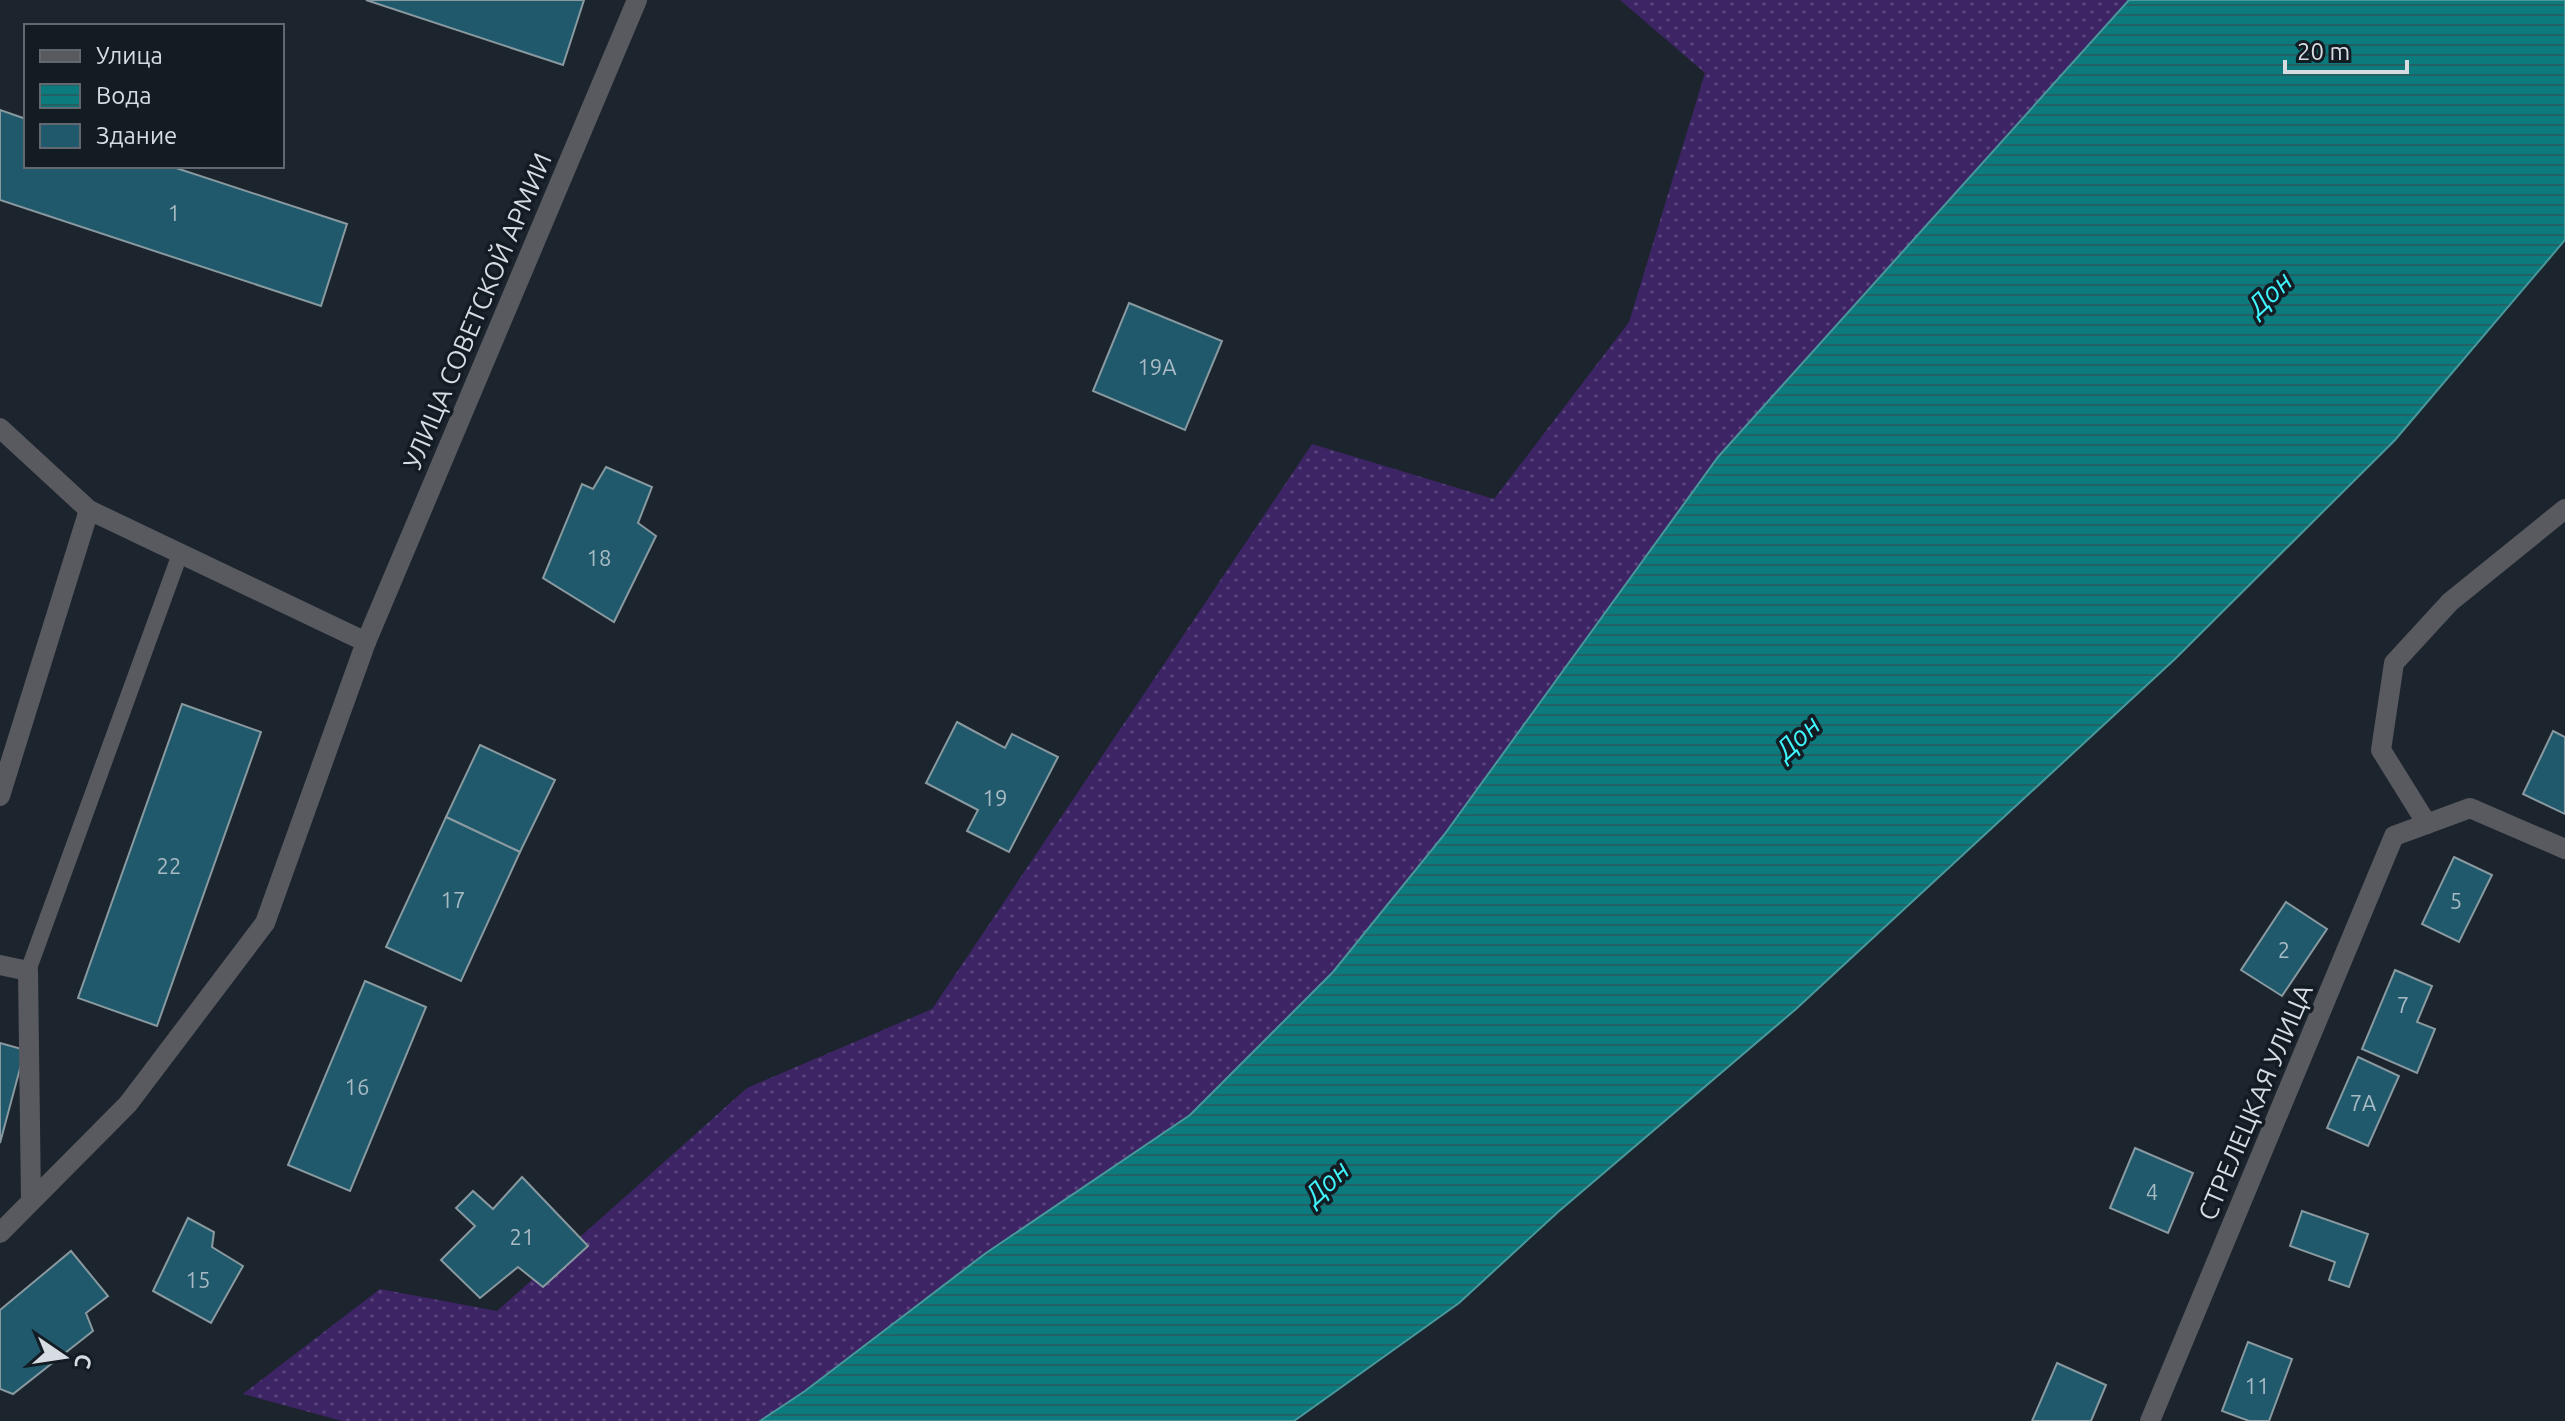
<svg xmlns="http://www.w3.org/2000/svg" width="2565" height="1421" viewBox="0 0 2565 1421" font-family="Ubuntu,sans-serif">
<style>
.grass{fill:url(#grass-dots)}
.water{fill:url(#water-rules);stroke:#48989c;stroke-width:2}
.building{fill:#20596c;stroke:#8999a0;stroke-width:2}
.lines{fill:none;stroke-linecap:round;stroke-linejoin:round}
.service{stroke:#595a60;stroke-width:16}
.minor{stroke:#595a60;stroke-width:20}
.labels{text-anchor:middle;dominant-baseline:central;stroke-width:7;stroke-linejoin:round;paint-order:stroke}
.number-label{font-size:22px;fill:#a8bbc4}
.street-label{font-size:26px;fill:#d6dce2;stroke:#131b23}
.water-label{font-size:28px;font-style:italic;fill:#3ef6fc;stroke:#131b23}
</style>
<defs>
<pattern id="grass-dots" width="8" height="8" patternUnits="userSpaceOnUse" patternTransform="scale(2)"><rect width="8" height="8" fill="#3d2464"/><path d="M2 2h.1M6 6h.1" fill="none" stroke="#58437a" stroke-width="1.8" stroke-linecap="round"/></pattern>
<pattern id="water-rules" width="6" height="5" patternUnits="userSpaceOnUse" patternTransform="scale(2)"><rect width="6" height="5" fill="#0b7b7e"/><path d="M0 2.5h6" fill="none" stroke="#236164"/></pattern>
</defs>
<rect width="100%" height="100%" fill="#1c242d"/>
<path class="grass" d="M1620 0H2129L1718 457 1444 835 1333 972 1190 1115 986 1253 805 1391 760 1421H342L243 1394 380 1289 497 1311 747 1088 932 1009 1312 444 1494 499 1629 322 1705 73Z"/>
<path class="water" d="M2129 0H2565V240L2395 440 2175 659 1796 1009 1558 1212 1459 1303 1294 1421H760L805 1391 986 1253 1190 1115 1333 972 1444 835 1718 457Z"/>
<g class="building">
<path d="M366 0H584L563 65Z"/>
<path d="M0 110 26 119V166H170L347 224 321 306 0 200Z"/>
<path d="M1129 303 1222 341 1185 430 1093 391Z"/>
<path d="M606 467 652 487 638 523 656 536 614 622 543 578 582 484 593 489Z"/>
<path d="M182 704 261 732 157 1026 78 998Z"/>
<path d="M957 722 1005 748 1012 734 1058 757 1009 852 967 831 978 810 926 783Z"/>
<path d="M2553 731 2565 737V814L2523 794Z"/>
<path d="M480 745 555 780 520 852 446 817Z"/>
<path d="M446 817 520 852 461 981 386 947Z"/>
<path d="M2454 857 2492 875 2459 942 2422 924Z"/>
<path d="M2286 902 2327 929 2282 996 2241 970Z"/>
<path d="M2395 970 2432 986 2417 1022 2435 1029 2417 1073 2362 1049Z"/>
<path d="M365 981 426 1007 350 1191 288 1165Z"/>
<path d="M0 1043 25 1050 0 1143Z"/>
<path d="M2358 1057 2399 1076 2368 1146 2327 1128Z"/>
<path d="M2135 1148 2193 1173 2168 1233 2110 1208Z"/>
<path d="M522 1177 588 1246 543 1287 518 1267 480 1298 441 1260 475 1226 456 1208 473 1191 493 1209Z"/>
<path d="M2302 1211 2368 1234 2349 1287 2329 1280 2335 1262 2290 1246Z"/>
<path d="M188 1218 214 1232 212 1247 243 1266 211 1323 153 1291Z"/>
<path d="M71 1251 108 1296 86 1313 93 1331 13 1394 0 1389V1310Z"/>
<path d="M2248 1342 2292 1359 2269 1421H2249L2222 1411Z"/>
<path d="M2057 1363 2106 1385 2091 1421H2032Z"/>
</g>
<g class="lines">
<path class="service" d="M28 971 180 554"/>
<g class="minor">
<path d="M0 428 89 510 366 642 265 923 128 1104 0 1233"/>
<path d="M366 642 637 0"/>
<path d="M0 796 89 510"/>
<path d="M2427 824 2381 750 2394 663 2450 602 2565 509"/>
<path d="M0 965 28 971 31 1201"/>
<path d="M2150 1421 2394 836 2470 808 2565 849"/>
</g>
</g>
<g class="labels">
<g class="number-label">
<text x="174" y="212">1</text>
<text x="1157" y="366">19А</text>
<text x="599" y="557">18</text>
<text x="995" y="797">19</text>
<text x="169" y="865">22</text>
<text x="453" y="899">17</text>
<text x="2456" y="900">5</text>
<text x="2284" y="949">2</text>
<text x="2403" y="1004">7</text>
<text x="357" y="1086">16</text>
<text x="2363" y="1102">7А</text>
<text x="2152" y="1191">4</text>
<text x="522" y="1236">21</text>
<text x="198" y="1279">15</text>
<text x="2257" y="1385">11</text>
</g>
<g class="street-label">
<text transform="translate(477 311) rotate(-67)">УЛИЦА СОВЕТСКОЙ АРМИИ</text>
<text transform="translate(2255 1102) rotate(-67)">СТРЕЛЕЦКАЯ УЛИЦА</text>
</g>
<g class="water-label">
<text transform="translate(2269 293) rotate(-43)">Дон</text>
<text transform="translate(1797 737) rotate(-43)">Дон</text>
<text transform="translate(1326 1182) rotate(-43)">Дон</text>
</g>
</g>
<rect x="24" y="24" width="260" height="144" fill="#131b23" stroke="#61686f" stroke-width="2"/>
<rect x="40" y="50" width="40" height="12" fill="#595a60" stroke="#61686f" stroke-width="2"/>
<text x="96" y="64" font-size="24" fill="#d6dce2">Улица</text>
<rect x="40" y="84" width="40" height="24" fill="url(#water-rules)" stroke="#61686f" stroke-width="2"/>
<text x="96" y="104" font-size="24" fill="#d6dce2">Вода</text>
<rect x="40" y="124" width="40" height="24" fill="#20596c" stroke="#61686f" stroke-width="2"/>
<text x="96" y="144" font-size="24" fill="#d6dce2">Здание</text>
<g transform="translate(64 1357) rotate(103)" stroke="#131b23" stroke-width="6" paint-order="stroke">
<path d="M0-6L14 30L0 20L-14 30Z" fill="#d6dce2"/>
<text y="-12" font-size="22" font-weight="bold" text-anchor="middle" fill="#d6dce2">С</text>
</g>
<path d="M2285 60v12h122v-12" fill="none" stroke="#d6dce2" stroke-width="4"/>
<text x="2297" y="60" font-size="24" fill="#d6dce2" stroke="#131b23" stroke-width="6" paint-order="stroke">20 m</text>
</svg>
